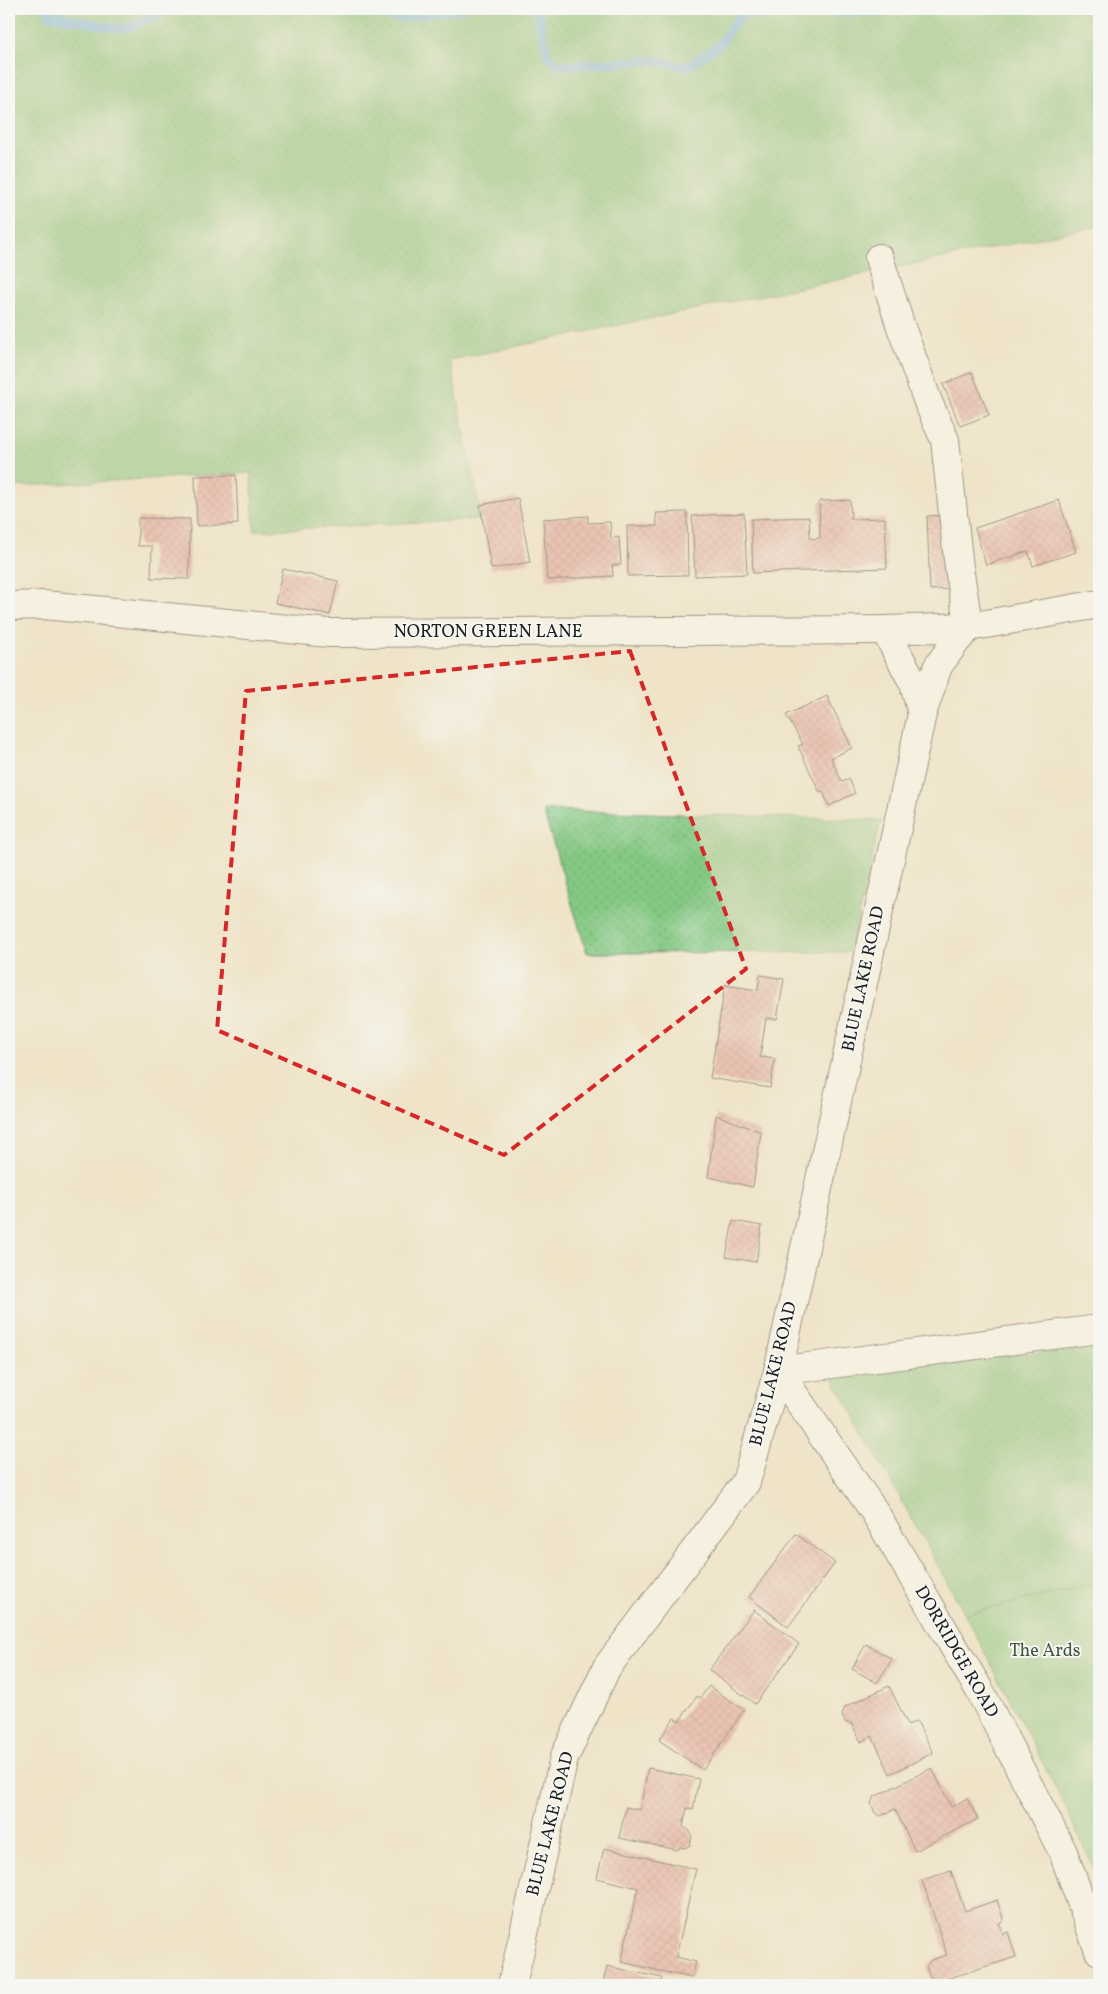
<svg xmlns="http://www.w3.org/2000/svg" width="1108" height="1994" viewBox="0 0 1108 1994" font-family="Vollkorn,serif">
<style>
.grass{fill:url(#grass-dots);stroke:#50724f}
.park{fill:#84c882;stroke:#50724f}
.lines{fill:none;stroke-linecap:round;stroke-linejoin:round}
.stream{stroke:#71b4e6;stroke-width:9}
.building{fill:url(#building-cross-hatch)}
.minor-casing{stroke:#3c3a36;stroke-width:30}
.minor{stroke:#fff;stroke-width:28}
.marked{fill:none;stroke:#d62828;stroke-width:4;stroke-dasharray:10 6;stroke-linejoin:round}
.labels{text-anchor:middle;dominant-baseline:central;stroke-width:4;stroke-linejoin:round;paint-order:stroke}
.street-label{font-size:18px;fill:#1c1c1c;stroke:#f6f6f2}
.park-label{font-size:18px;fill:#405840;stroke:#f6f6f2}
</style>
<defs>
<pattern id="grass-dots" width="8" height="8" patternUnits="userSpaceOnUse" patternTransform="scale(1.25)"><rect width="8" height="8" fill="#84c882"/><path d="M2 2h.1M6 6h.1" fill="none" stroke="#71ab70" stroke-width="1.8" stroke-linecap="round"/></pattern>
<pattern id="building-cross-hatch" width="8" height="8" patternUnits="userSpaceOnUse" patternTransform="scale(1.25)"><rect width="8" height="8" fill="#e59b9a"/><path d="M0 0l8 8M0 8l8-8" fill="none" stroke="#b97e7d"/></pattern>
</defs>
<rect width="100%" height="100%" fill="#f6f6f2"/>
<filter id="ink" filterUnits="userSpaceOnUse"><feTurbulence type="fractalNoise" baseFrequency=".02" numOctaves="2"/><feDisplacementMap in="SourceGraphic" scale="10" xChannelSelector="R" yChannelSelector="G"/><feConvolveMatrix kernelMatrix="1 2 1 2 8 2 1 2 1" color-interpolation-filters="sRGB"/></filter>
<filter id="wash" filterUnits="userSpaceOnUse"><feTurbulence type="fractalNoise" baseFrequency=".0096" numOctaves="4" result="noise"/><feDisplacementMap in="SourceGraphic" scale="20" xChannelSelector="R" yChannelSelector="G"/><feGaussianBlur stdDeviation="1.12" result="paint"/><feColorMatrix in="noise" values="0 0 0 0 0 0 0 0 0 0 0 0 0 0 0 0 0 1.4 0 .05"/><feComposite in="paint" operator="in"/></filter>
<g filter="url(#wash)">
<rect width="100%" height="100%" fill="#efe4c8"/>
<g class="grass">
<path d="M9 9H773L774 14 873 12 888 9H1099V226L450 360 482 519 254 531 251 473 9 487Z"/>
<path d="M543 810 881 820 850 952 587 953Z"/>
<path d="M1099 1347V1583L965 1614 829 1371Z"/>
</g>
<g class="park">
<path d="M773 9H888L873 12 773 14Z"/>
<path d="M1099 1583V1880L1066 1808 965 1614Z"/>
</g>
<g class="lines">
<g class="stream">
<path d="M48 9 49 15 123 29 172 9"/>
<path d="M345 9 400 18 462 9"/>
<path d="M535 9 538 14 548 56 560 66 652 60 687 67 720 44 740 15 773 14"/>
<path d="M773 10V14L873 12 888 9"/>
</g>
</g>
<g id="blocks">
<g class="building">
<path d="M972 372 989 415 960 426 943 384Z"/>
<path d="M236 475 238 524 197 526 195 476Z"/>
<path d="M518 498 530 562 491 569 480 505Z"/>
<path d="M850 500 851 519 885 518 887 568 753 573 751 519 809 517 810 539 820 538 819 501Z"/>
<path d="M1059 500 1076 552 1033 566 1028 551 986 565 975 528Z"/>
<path d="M687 512 688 575 628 576 627 526H657L656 513Z"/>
<path d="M744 513 747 574 695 576 692 516Z"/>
<path d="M951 515 954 589 930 590 927 516Z"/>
<path d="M588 516V523L610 522 611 538 619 537 621 565H612L613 576 547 580 543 519Z"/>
<path d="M138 518 190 519 189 579 151 578 152 546H138Z"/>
<path d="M283 569 338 581 330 615 275 603Z"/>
<path d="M827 696 852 748 831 758 842 782 849 779 855 793 829 806 823 792 820 793 798 746 803 744 786 715Z"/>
<path d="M760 975 784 979 777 1019 766 1018 760 1057 775 1059 770 1088 710 1078 725 985 758 990Z"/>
<path d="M716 1115 761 1132 753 1187 708 1177Z"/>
<path d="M733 1221 762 1226 756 1262 726 1257Z"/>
<path d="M796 1534 835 1563 788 1627 749 1597Z"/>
<path d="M754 1610 799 1644 755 1704 709 1670Z"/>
<path d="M866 1644 892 1659 877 1683 852 1669Z"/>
<path d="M709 1686 744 1710 703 1770 659 1740 674 1718 679 1721 697 1696 700 1698Z"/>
<path d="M889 1686 908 1725 917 1721 933 1753 890 1774 872 1736 861 1742 852 1724 845 1722 842 1715 845 1707Z"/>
<path d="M648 1768 699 1779 693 1809 687 1808 683 1827 689 1830 692 1836 690 1845 685 1848 679 1847 678 1850 619 1838 626 1807 640 1810Z"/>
<path d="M932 1768 951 1807 967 1798 978 1819 915 1851 895 1809 881 1816 875 1813 871 1803 874 1797Z"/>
<path d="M604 1848 696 1869 676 1957 696 1962 692 1978 621 1962 638 1888 597 1878Z"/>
<path d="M951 1871 965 1911 997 1900 1004 1921 999 1923 1003 1934 1008 1932 1016 1957 940 1981 930 1977 926 1967 931 1960 947 1955 922 1880Z"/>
<path d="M607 1966 662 1978 660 1985H602Z"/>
</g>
</g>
</g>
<g filter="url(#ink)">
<use href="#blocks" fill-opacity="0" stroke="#3c3a36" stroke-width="1"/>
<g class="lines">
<defs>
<g id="minor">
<path d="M879 258 900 324 928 402 945 440 959 568 969 627"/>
<path d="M9 606 44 605 329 633 885 630 969 627 1099 604"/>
<path d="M885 630 914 684 922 714"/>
<path d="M778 1371 874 1511 980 1691 1063 1852 1099 1951"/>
<path d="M778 1371 1099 1329"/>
<path d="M512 1985 564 1758 607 1667 746 1482 778 1371 922 714 938 666 957 640 969 627"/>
</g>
</defs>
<use href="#minor" class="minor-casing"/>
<use href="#minor" class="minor"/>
</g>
</g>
<path d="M0 0H1108V1994H0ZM630 651 746 969 504 1155 217 1030 246 691Z" fill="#efe4c8" fill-opacity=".55" fill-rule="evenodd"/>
<path class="marked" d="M630 651 746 969 504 1155 217 1030 246 691Z"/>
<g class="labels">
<g class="street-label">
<text x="488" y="632">NORTON GREEN LANE</text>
<text transform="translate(864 979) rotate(-78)">BLUE LAKE ROAD</text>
<text transform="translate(774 1374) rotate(-76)">BLUE LAKE ROAD</text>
<text transform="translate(956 1652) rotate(60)">DORRIDGE ROAD</text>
<text transform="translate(551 1824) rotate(-76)">BLUE LAKE ROAD</text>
</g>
<g class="park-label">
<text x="1045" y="1651">The Ards</text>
</g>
</g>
<rect width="1108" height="1994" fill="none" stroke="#f6f6f2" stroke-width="30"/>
</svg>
